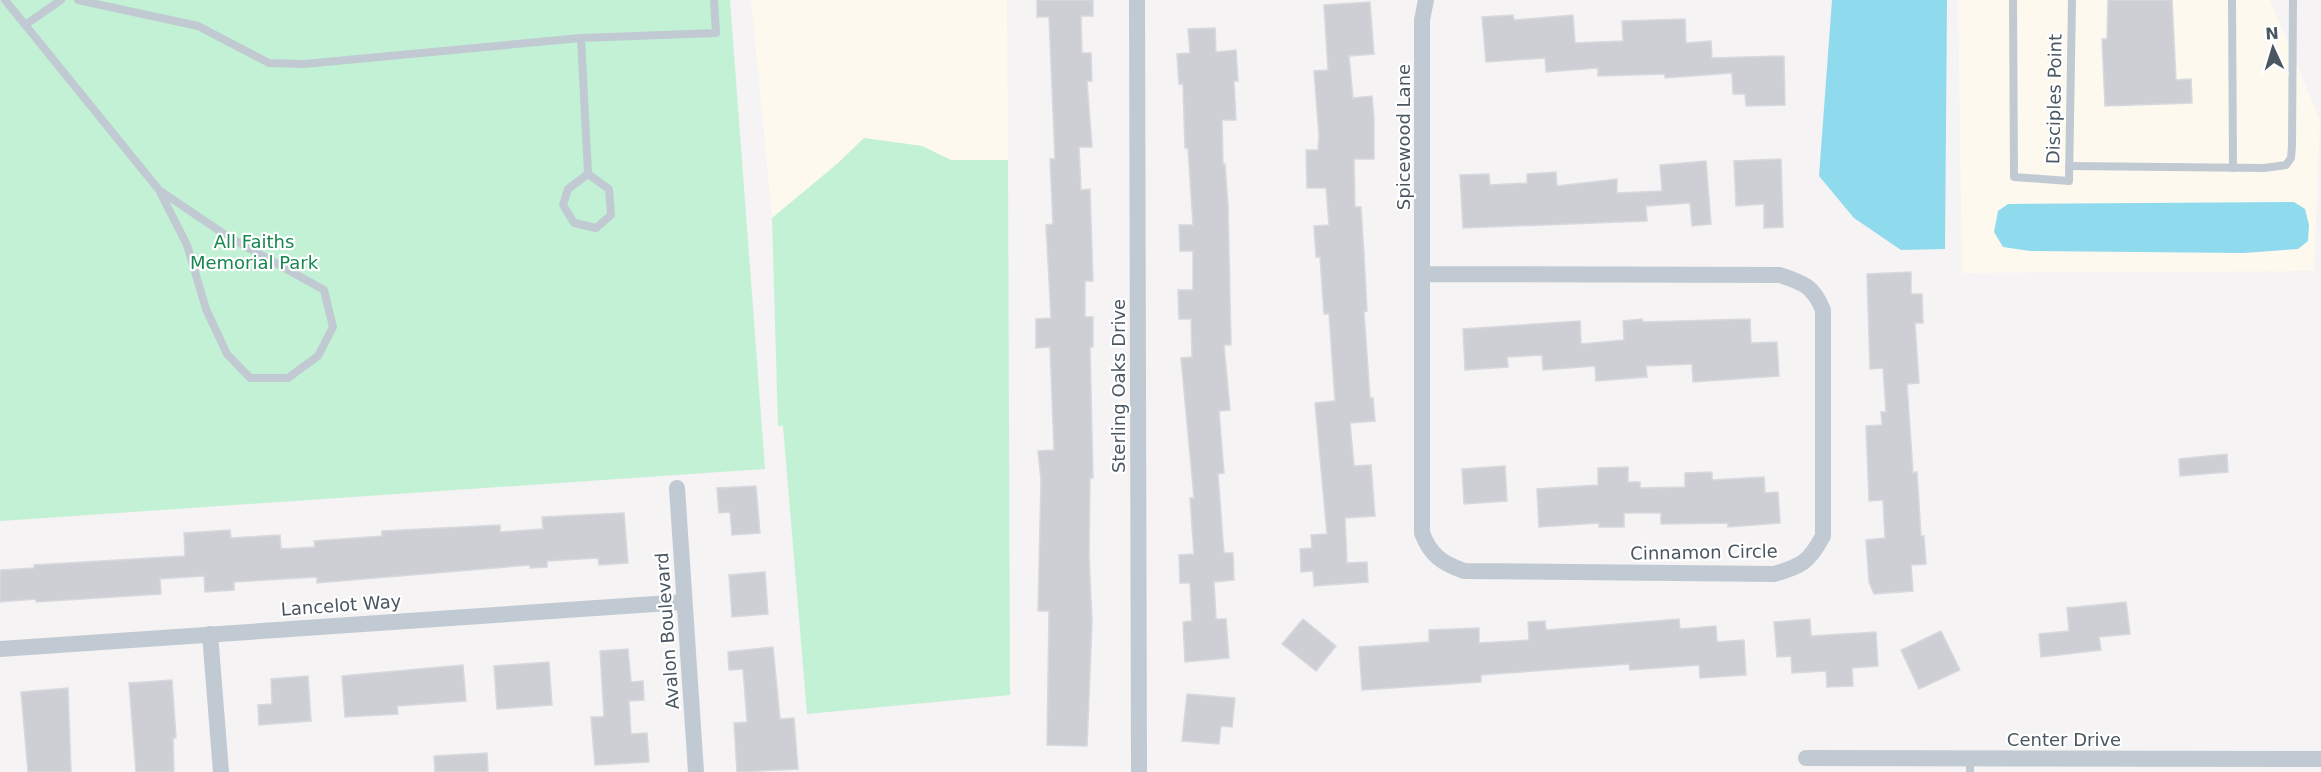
<svg xmlns="http://www.w3.org/2000/svg" width="2321" height="772" viewBox="0 0 2321 772" font-family="'DejaVu Sans',sans-serif">
<style>
.commercial{fill:#fdf9ef;fill-rule:evenodd}
.green{fill:#c3f1d5}
.water{fill:#90daee}
.building{fill:#cdcfd5;stroke:#d7d9de;stroke-width:1.5}
.lines{fill:none;stroke-linecap:round;stroke-linejoin:round}
.service{stroke:#c1cad2;stroke-width:8}
.minor{stroke:#c1cad2;stroke-width:16}
.labels{text-anchor:middle;dominant-baseline:central;stroke-width:4.5;stroke-linejoin:round;paint-order:stroke}
.street-label{font-size:18px;fill:#4a5661;stroke:#fff}
.park-label{font-size:18px;fill:#17864f;stroke:#fff}
</style>
<rect width="100%" height="100%" fill="#f5f3f3"/>
<g class="commercial">
<path d="M751 0H1007L1008 160H951L922 146 864 138 837 164 772 218Z"/>
<path d="M1958 0H2270L2320 120 2314 271 1962 273ZM2308 241 2298 249 2243 253 2030 251Z"/>
</g>
<g class="green">
<path d="M0 0H730L765 469 0 521Z"/>
<path d="M864 138 922 146 951 160H1008L1010 695 807 714 783 426H778L772 218 837 164Z"/>
</g>
<g class="water">
<path d="M1832 0H1947L1945 249 1901 250 1854 218 1819 176Z"/>
<path d="M2294 202 2305 209 2309 225 2308 241 2298 249 2243 253 2030 251 2003 247 1994 232 1998 211 2008 204Z"/>
</g>
<g class="building">
<path d="M1037 0H1093V16H1081L1082 53H1091L1092 81H1087L1092 147H1079L1081 190 1090 189 1093 281H1085V317H1093V347H1090L1093 478H1090L1089 555 1092 622 1087 746 1047 745 1049 611H1038L1041 480 1038 451 1054 450 1050 347 1036 348V319L1051 318 1046 225 1053 224 1050 159H1055L1049 17H1037Z"/>
<path d="M2108 0H2172L2176 80 2191 79 2192 103 2105 106 2102 39H2107Z"/>
<path d="M1370 2 1374 54 1349 56 1353 98 1372 96 1374 119V159H1354L1355 207H1361L1364 254 1367 311 1364 312 1370 398H1373L1375 421 1350 423 1354 466 1371 465 1375 516 1345 518 1347 563 1367 562 1368 582 1314 586 1313 571 1301 572 1300 549 1312 548 1311 535 1327 534 1315 403 1335 401 1329 314H1324L1320 257H1316L1314 226 1329 225 1326 188H1307L1306 150H1318L1319 136 1314 71 1328 70 1324 5Z"/>
<path d="M1513 15 1514 20 1573 15 1575 43 1623 41 1622 21 1685 19 1686 43 1711 41 1712 58 1784 56 1785 105 1746 106 1745 94H1733L1732 73 1665 78V74L1598 76V68L1546 72 1545 58 1486 62 1482 17Z"/>
<path d="M1215 28 1216 52 1236 50 1238 81H1234L1236 120H1222L1223 165 1225 164 1228 205 1231 345H1224L1230 410 1219 411 1224 473 1218 474 1224 553H1233L1234 580 1214 582 1216 619H1226L1229 658 1185 662 1183 622 1192 621 1190 583H1180L1179 555 1194 554 1190 498H1194L1181 358 1192 357 1191 319H1179L1178 290H1193V251H1180L1179 225H1193L1188 148H1185L1183 84H1179L1177 54 1190 53 1188 29Z"/>
<path d="M1781 159 1783 227 1764 228V204L1736 206 1734 161Z"/>
<path d="M1706 161 1711 224 1692 226 1690 203 1646 206 1647 221 1463 228 1460 175 1489 174 1490 185 1527 183V174L1556 172 1557 186 1617 179V193L1662 191 1660 165Z"/>
<path d="M1911 272V294H1922L1923 323H1915L1919 383 1907 384 1913 473 1917 472 1921 536H1924L1926 564 1911 565 1913 591 1874 594 1869 582 1866 540 1885 538 1883 500 1869 501 1866 426 1882 425 1881 412H1886L1883 368 1870 369 1867 274Z"/>
<path d="M1642 319 1643 322 1750 319 1751 343 1777 342 1779 376 1693 382 1692 364 1646 366 1647 377 1596 381 1595 366 1543 370 1542 355 1507 357 1508 367 1465 370 1463 329 1580 321 1581 344 1624 340 1623 321Z"/>
<path d="M2227 454 2228 472 2180 476 2179 459Z"/>
<path d="M1505 466 1507 501 1464 504 1462 469Z"/>
<path d="M1628 467V482H1640V488L1685 487V473L1712 472V480L1764 477 1765 493 1778 492 1780 523 1728 527V523L1661 524V513H1624V527H1599V523L1539 527 1537 489 1598 485V468Z"/>
<path d="M756 486 760 533 732 535 730 512 719 513 717 488Z"/>
<path d="M624 513 628 563 599 565 598 558 547 561V567L530 568V565L317 583V577L234 582V590L205 592 204 576 160 579 161 594 36 602V599L0 602V570L34 568V565L185 556 184 533 230 530 231 538 280 535 281 549 315 547 314 541 382 536V531L500 525V532L543 529 542 517Z"/>
<path d="M765 572 768 614 732 617 729 575Z"/>
<path d="M2126 602 2130 634 2099 637 2101 650 2041 657 2039 634 2069 631 2067 608Z"/>
<path d="M1303 619 1336 646 1316 671 1282 644Z"/>
<path d="M1679 619 1680 629 1716 626 1717 642 1744 640 1746 675 1700 678 1699 665 1630 670 1629 664 1481 675V682L1362 690 1359 647 1429 642V630L1479 628V643L1529 640 1528 622 1545 621 1546 630Z"/>
<path d="M1810 619 1811 636 1876 632 1878 666 1852 668 1853 686 1827 687 1826 671 1792 673 1791 656 1777 657 1774 622Z"/>
<path d="M1941 631 1960 670 1919 689 1901 650Z"/>
<path d="M773 647 780 719 794 718 798 769 737 772 734 723 747 722 743 669 729 670 728 652Z"/>
<path d="M628 649 631 682 643 681 644 700 629 701 631 734 647 733 649 762 595 765 591 717H604L600 651Z"/>
<path d="M549 662 552 705 497 709 494 666Z"/>
<path d="M463 665 466 701 397 706 398 714 345 717 342 676Z"/>
<path d="M308 676 311 721 259 725 258 705 272 704 271 679Z"/>
<path d="M172 680 176 738H173L174 772H136L129 683Z"/>
<path d="M68 688 71 772H28L21 692Z"/>
<path d="M1187 694 1235 698 1232 727 1221 726 1219 744 1182 741Z"/>
<path d="M487 753 488 772H435L434 756Z"/>
</g>
<g class="lines">
<g class="service">
<path d="M5 0 159 190 187 245 206 309 227 354 250 378H288L318 356 333 327 324 290 227 236 159 190"/>
<path d="M78 0 198 26 269 63 304 64 581 38"/>
<path d="M2013 0 2014 177 2069 181 2072 0"/>
<path d="M2232 0 2233 168"/>
<path d="M25 25 61 0"/>
<path d="M2069 166 2264 168 2286 165 2291 158 2292 146 2293 0"/>
<path d="M588 174 581 38 716 33 714 0"/>
<path d="M588 174 609 189 611 215 596 228 574 223 563 205 568 189Z"/>
<path d="M1970 758V772"/>
</g>
<g class="minor">
<path d="M1137 0 1139 772"/>
<path d="M1423 274 1780 275C1804 283 1813 286 1823 310V536C1809 562 1802 566 1774 574L1464 571C1442 563 1431 556 1422 533V20L1426 0"/>
<path d="M677 488 696 772"/>
<path d="M210 634 221 772"/>
<path d="M0 649 684 602"/>
<path d="M1806 758 2321 759"/>
</g>
</g>
<g class="labels">
<g class="street-label">
<text transform="translate(2054 99) rotate(-89)">Disciples Point</text>
<text transform="translate(1403 137) rotate(-90)">Spicewood Lane</text>
<text transform="translate(1118 386) rotate(-90)">Sterling Oaks Drive</text>
<text transform="translate(1704 552) rotate(-1)">Cinnamon Circle</text>
<text transform="translate(341 605) rotate(-4)">Lancelot Way</text>
<text transform="translate(667 631) rotate(-94)">Avalon Boulevard</text>
<text x="2064" y="739">Center Drive</text>
</g>
<g class="park-label">
<text x="254" y="241">All Faiths<tspan x="254" dy="21">Memorial Park</tspan></text>
</g>
</g>
<g transform="translate(2273 48) rotate(356)" stroke="#ffffff" stroke-width="4.5" paint-order="stroke">
<path d="M0-4.5L10 22L0 15L-10 22Z" fill="#4a5661"/>
<text y="-9" font-size="16" font-weight="bold" text-anchor="middle" fill="#4a5661">N</text>
</g>
</svg>
